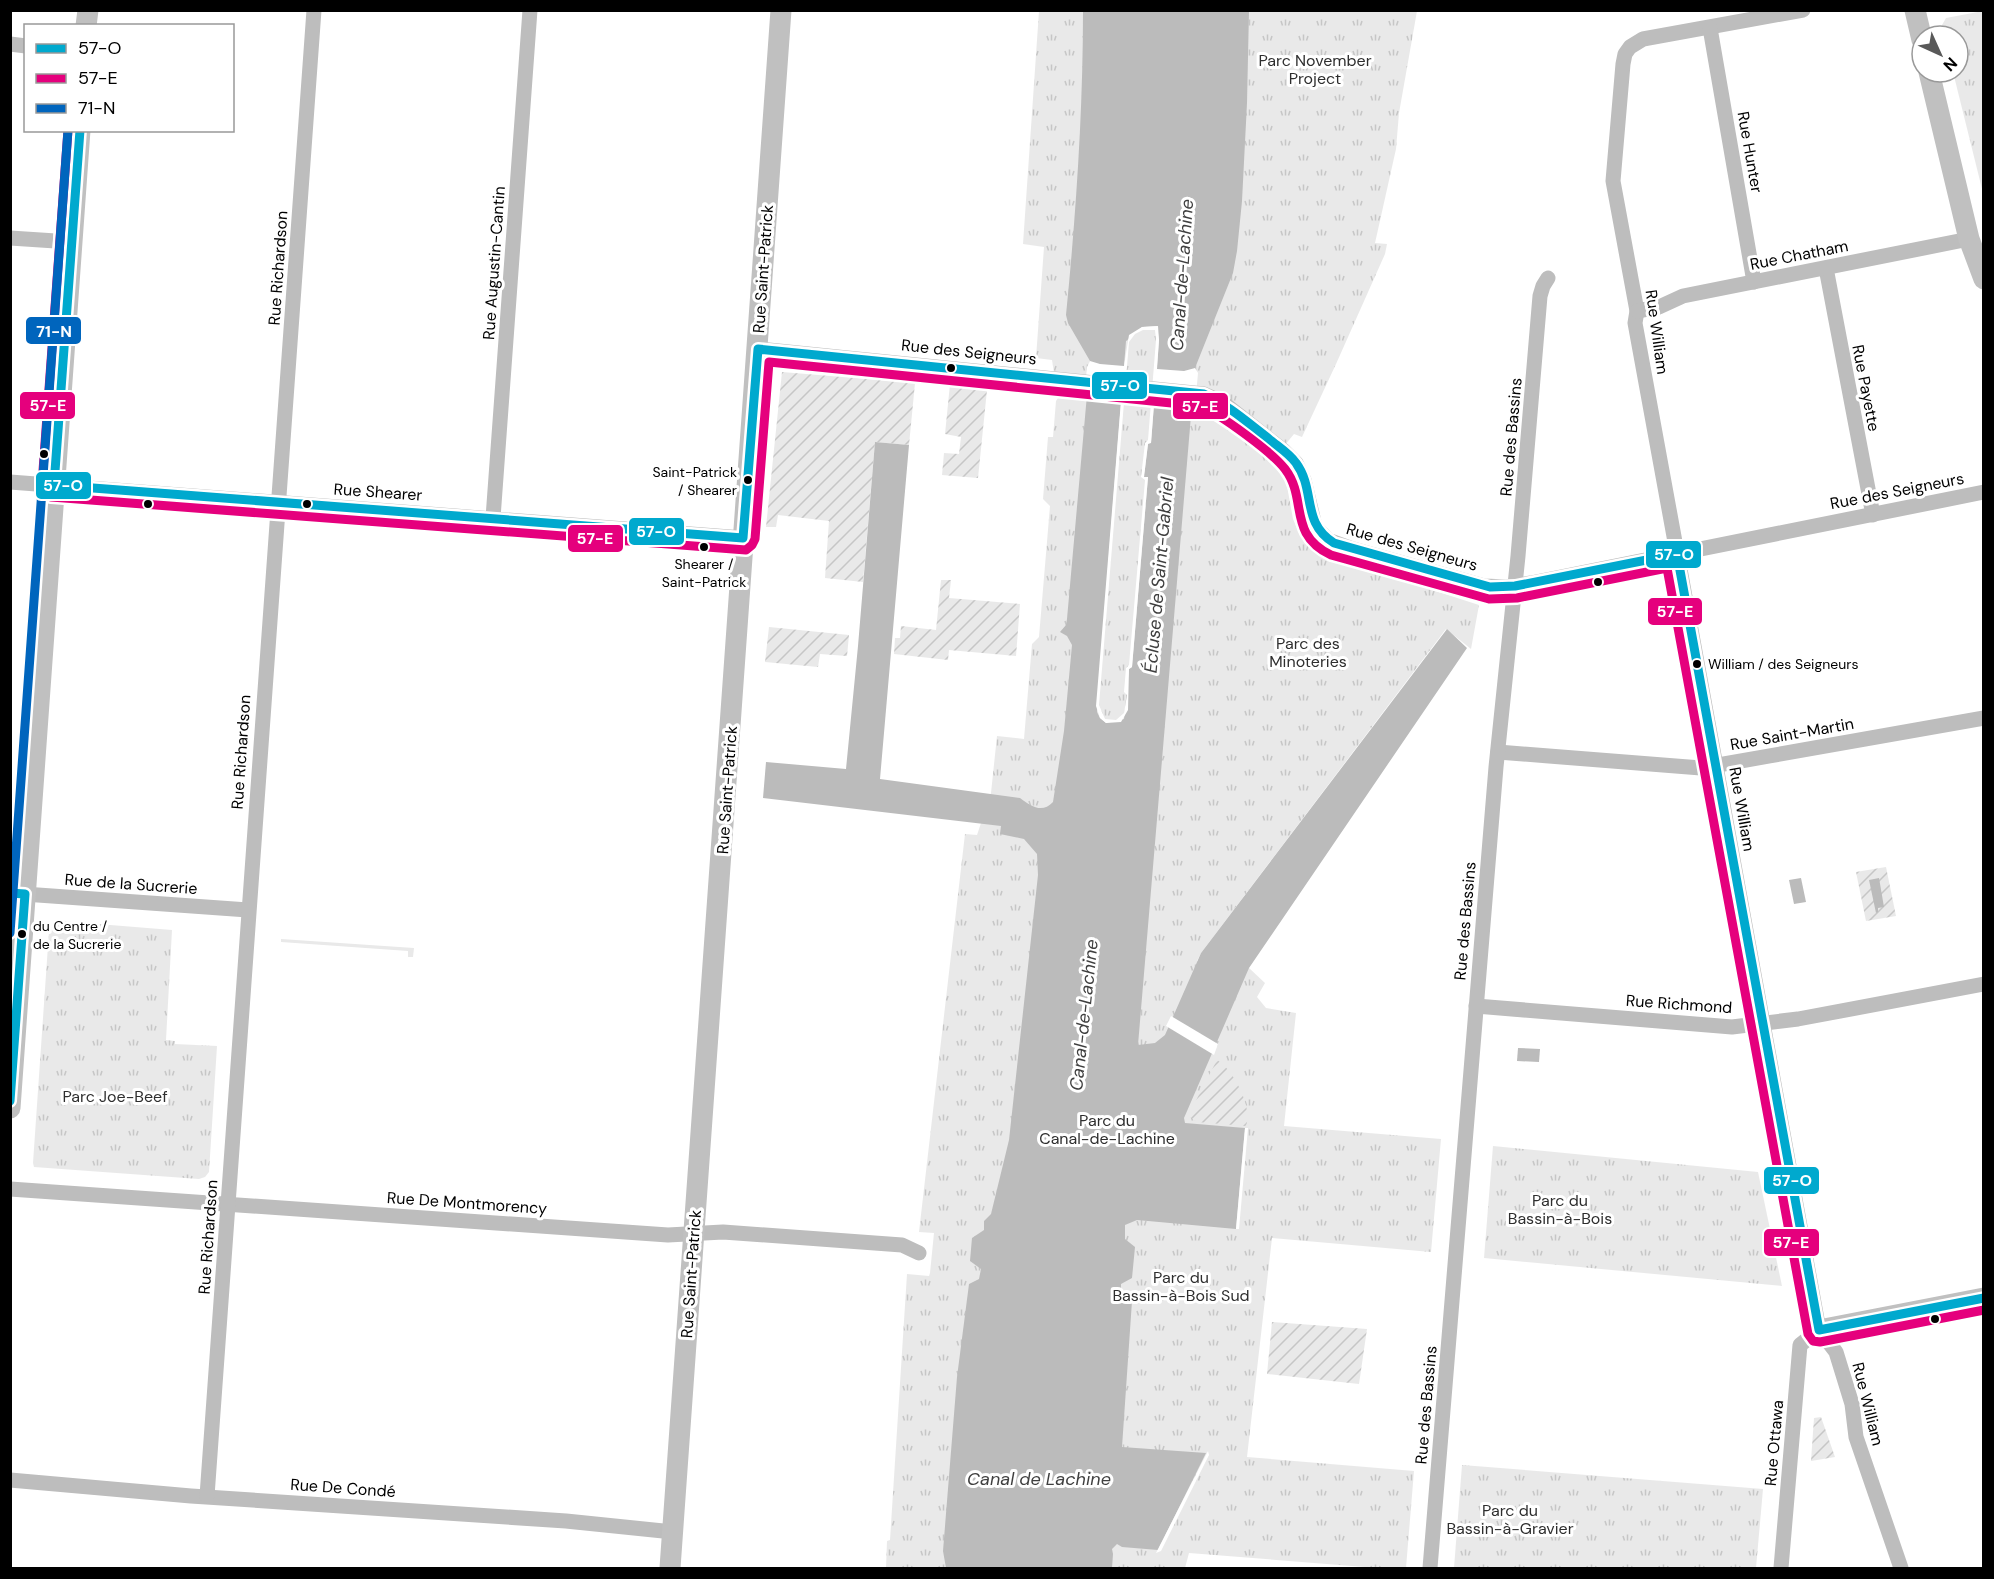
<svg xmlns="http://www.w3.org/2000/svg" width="1994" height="1579" viewBox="0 0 1994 1579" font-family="'DM Sans',sans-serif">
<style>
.grass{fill:#e9e9e9}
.park{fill:url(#park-tufts)}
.garden{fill:url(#garden-furrows)}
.water{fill:#bbb;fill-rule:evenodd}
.pier{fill:#fff;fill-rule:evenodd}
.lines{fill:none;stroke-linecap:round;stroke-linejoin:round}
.street{stroke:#bdbdbd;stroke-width:15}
.secondary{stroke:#c0c0c0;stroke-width:21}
.bus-1-casing{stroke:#fff;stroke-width:14}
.bus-2-casing{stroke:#fff;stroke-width:14}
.bus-3-casing{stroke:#fff;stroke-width:14}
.bus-1{stroke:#00a9ce;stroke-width:9}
.bus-2{stroke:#e5007d;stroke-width:9}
.bus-3{stroke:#0065bd;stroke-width:9}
.bus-dot{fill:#000;stroke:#fff;stroke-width:2}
.labels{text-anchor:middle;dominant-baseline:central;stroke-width:6;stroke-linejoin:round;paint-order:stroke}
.bus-label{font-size:14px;fill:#000;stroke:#fff;text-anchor:start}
.park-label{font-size:16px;fill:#2e2e2e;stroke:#fff}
.street-label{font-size:16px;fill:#000;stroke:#fff}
.water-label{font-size:18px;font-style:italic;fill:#3f3f3f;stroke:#fff}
.line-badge{stroke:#fff;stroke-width:2}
.badge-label{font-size:16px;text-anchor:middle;font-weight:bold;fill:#fff}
</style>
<defs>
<pattern id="park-tufts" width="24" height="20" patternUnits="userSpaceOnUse" patternTransform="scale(1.5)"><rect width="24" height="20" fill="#e9e9e9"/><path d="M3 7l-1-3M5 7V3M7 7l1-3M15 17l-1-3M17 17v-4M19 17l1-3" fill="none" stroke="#c6c6c6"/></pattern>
<pattern id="garden-furrows" width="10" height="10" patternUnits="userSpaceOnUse" patternTransform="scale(1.5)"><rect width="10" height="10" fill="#e9e9e9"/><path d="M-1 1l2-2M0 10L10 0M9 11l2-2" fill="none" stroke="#c6c6c6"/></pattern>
</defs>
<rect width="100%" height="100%" fill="#fff"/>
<path class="grass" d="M281 939 414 948 413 957H408V951L281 942Z"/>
<g class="park">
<path d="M1039 11H1417L1399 113 1396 149 1375 243 1387 244 1385 254 1336 364 1302 437 1294 434 1271 462 1285 475 1293 519 1300 535 1311 548 1358 566 1479 605 1471 649 1446 629 1201 953 1197 961 1249 968 1265 983 1257 997 1266 1008 1296 1013 1284 1126 1441 1139 1431 1252 1272 1238 1247 1457 1414 1471 1406 1568H1377L1189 1553 1185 1568H886L887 1541 890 1540 907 1274 929 1276 930 1273 934 1233 919 1232 965 834 977 835 991 793 997 736 1024 739 1032 644 1039 637 1050 506 1043 499 1048 437H1053L1056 401 1058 398 1052 360 1036 358 1044 247 1023 244Z"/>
<path d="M1983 11H1984L1983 193 1953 72H1958V36H1944L1942 25 1946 18Z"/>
<path d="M61 921 172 930 166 1040 175 1041V1044L217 1046 209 1172 205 1177 199 1179 34 1167 33 1163 49 931 52 924Z"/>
<path d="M1493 1146 1758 1172 1782 1286 1484 1258Z"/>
<path d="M1462 1465 1763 1489 1756 1568H1454Z"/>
</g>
<g class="garden">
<path d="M782 372 915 383 909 445 875 442 863 582 825 578 829 521 778 515 776 527H766Z"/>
<path d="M950 384 987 390 978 478 942 475 944 453 959 454 961 437 945 434Z"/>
<path d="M941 580H951L949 598 1020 604 1016 656 949 650 948 660 894 654 895 638H900L901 626 936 630Z"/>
<path d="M769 627 849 635 847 656 820 654 818 667 765 662Z"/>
<path d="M1886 867 1896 916 1866 921 1856 872Z"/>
<path d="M1217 1060C1233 1069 1253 1107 1246 1126L1197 1122 1188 1116Z"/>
<path d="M1272 1322 1367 1329 1359 1384 1267 1374Z"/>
<path d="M1821 1417 1835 1457 1811 1461 1814 1418Z"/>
</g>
<g class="water">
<path d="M1083 11H1249L1247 103 1242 201 1237 251 1233 273 1195 368 1138 1045 1155 1043 1165 1035 1201 953 1447 629 1467 648 1249 968 1184 1118 1185 1123 1245 1128 1236 1229 1137 1220 1125 1225V1239L1135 1247 1132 1278 1121 1284V1294L1132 1301 1122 1447 1206 1453 1158 1550 1122 1547 1117 1544 1112 1549 1113 1554 1112 1568H946L943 1551 957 1377 969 1284 979 1279 981 1269 970 1261 972 1238 984 1230V1221L991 1214 1009 1140 1038 875 1037 854 1024 839 1000 834 1001 826 763 798 766 762 846 769 858 646 875 442 909 445 880 779 1020 798C1031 806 1042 814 1053 802L1064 731 1072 645 1067 636 1060 632 1066 625 1067 619 1090 361 1068 323 1066 315C1076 214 1083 112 1083 11ZM1157 326 1159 340 1151 443H1148L1144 477H1148L1132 667 1129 669 1124 719 1106 723 1100 718 1097 712C1106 588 1116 465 1126 341L1142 327Z"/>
<path d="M1801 878 1806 902 1794 904 1789 880Z"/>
<path d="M1879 878 1884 907 1878 908V912L1876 913 1869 880Z"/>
<path d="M1518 1048 1540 1049 1539 1062 1517 1061Z"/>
</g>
<g class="pier">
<path d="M1158 326 1159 340 1157 369 1184 371 1195 368 1198 373 1195 407 1154 404 1151 443 1148 444 1144 477H1148L1132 667 1129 669 1128 710 1121 722 1106 723 1100 718 1096 706 1121 401 1084 398 1087 367 1090 361 1100 364 1124 366 1129 335 1142 327ZM1143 330H1155L1156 340 1148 440 1145 443 1141 477 1145 480 1129 665 1126 668 1124 692 1127 695 1124 713 1116 720 1105 719 1099 705 1129 342 1135 334Z"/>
<path d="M1171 1016 1218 1044 1214 1055 1166 1026Z"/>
<path d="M1245 1128H1248L1239 1229H1236Z"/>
<path d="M1208 1451 1209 1455 1161 1551 1156 1553Z"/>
</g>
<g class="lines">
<g class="street">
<path d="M1803 10 1643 39 1630 47 1625 54 1623 64 1613 181 1637 311 1635 323 1819 1330 1836 1352 1852 1404 1856 1437 1901 1568"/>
<path d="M1710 28 1754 282"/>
<path d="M10 44 26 46"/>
<path d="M10 238 71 242"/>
<path d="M1826 268 1873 515"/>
<path d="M1637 311 1659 307 1683 296 1969 239"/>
<path d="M758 349 1204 394 1222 402 1284 451 1296 463 1304 480 1315 526 1328 540 1353 549 1484 586 1507 587 1531 583 1984 492"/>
<path d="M10 482 743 538"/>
<path d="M493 518 530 10"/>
<path d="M1498 752 1701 768 1984 718"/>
<path d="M10 893 248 910"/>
<path d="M1476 1006 1732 1027 1798 1019 1984 984"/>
<path d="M10 1189 668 1235 723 1232 902 1245 919 1253"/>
<path d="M10 1480 191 1496 566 1521 673 1532"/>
<path d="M207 1496 314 10"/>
<path d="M1430 1568 1496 767 1518 556 1540 296 1543 286 1548 278"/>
<path d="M1781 1568 1800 1345 1819 1330"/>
</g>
<g class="secondary">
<path d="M1915 10 1922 40"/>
<path d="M86 26 88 10"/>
<path d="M1929 72 1969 239 1984 279"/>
<path d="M10 1108 80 130"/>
<path d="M1819 1330 1984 1298"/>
<path d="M670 1568 781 10"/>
</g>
<defs>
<g id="bus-1">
<path d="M80 130 54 485 743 538 758 349 1204 394C1228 405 1247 422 1268 438 1277 446 1289 453 1296 463 1316 490 1301 523 1334 543L1490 587 1515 586 1677 554 1819 1330 1984 1298"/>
<path d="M10 893 25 894 10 1101"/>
</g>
<path id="bus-2" d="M68 130 42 484 44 492 51 497 746 550 752 545 755 539 769 362 1201 406C1221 415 1272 452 1285 469 1308 499 1287 534 1331 555L1489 599 1517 598 1667 568 1808 1334 1813 1341 1820 1342 1984 1310"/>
<path id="bus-3" d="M10 933 68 130"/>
</defs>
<use href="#bus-1" class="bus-1-casing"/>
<use href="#bus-2" class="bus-2-casing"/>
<use href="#bus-3" class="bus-3-casing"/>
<use href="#bus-1" class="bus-1"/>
<use href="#bus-2" class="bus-2"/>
<use href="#bus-3" class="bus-3"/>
</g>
<g class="bus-dot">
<circle cx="951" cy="368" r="5"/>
<circle cx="44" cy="454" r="5"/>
<circle cx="748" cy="480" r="5"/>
<circle cx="148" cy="504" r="5"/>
<circle cx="307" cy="504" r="5"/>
<circle cx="704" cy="547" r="5"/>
<circle cx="1598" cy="582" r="5"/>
<circle cx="1697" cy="664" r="5"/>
<circle cx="22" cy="934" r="5"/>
<circle cx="1935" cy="1319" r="5"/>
</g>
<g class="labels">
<g class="bus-label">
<text x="737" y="472" text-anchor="end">Saint-Patrick<tspan x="737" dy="18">/ Shearer</tspan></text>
<text x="704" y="564" text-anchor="middle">Shearer /<tspan x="704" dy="18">Saint-Patrick</tspan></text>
<text x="1708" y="664">William / des Seigneurs</text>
<text x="33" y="926">du Centre /<tspan x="33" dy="18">de la Sucrerie</tspan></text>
</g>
<g class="park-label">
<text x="1315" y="60">Parc November<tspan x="1315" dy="18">Project</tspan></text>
<text x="1308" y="643">Parc des<tspan x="1308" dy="18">Minoteries</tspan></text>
<text x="115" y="1096">Parc Joe-Beef</text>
<text x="1107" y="1120">Parc du<tspan x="1107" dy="18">Canal-de-Lachine</tspan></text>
<text x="1560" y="1200">Parc du<tspan x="1560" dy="18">Bassin-à-Bois</tspan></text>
<text x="1181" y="1277">Parc du<tspan x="1181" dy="18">Bassin-à-Bois Sud</tspan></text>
<text x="1510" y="1510">Parc du<tspan x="1510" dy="18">Bassin-à-Gravier</tspan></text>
</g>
<g class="street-label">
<text transform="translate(1750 152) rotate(80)">Rue Hunter</text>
<text transform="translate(1799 255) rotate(-11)">Rue Chatham</text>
<text transform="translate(494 263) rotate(-86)">Rue Augustin-Cantin</text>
<text transform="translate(278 268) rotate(-86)">Rue Richardson</text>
<text transform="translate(763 269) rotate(-86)">Rue Saint-Patrick</text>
<text transform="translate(1657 332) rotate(82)">Rue William</text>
<text transform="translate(969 352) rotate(6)">Rue des Seigneurs</text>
<text transform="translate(1866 388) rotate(79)">Rue Payette</text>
<text transform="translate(1511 437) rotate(-85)">Rue des Bassins</text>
<text transform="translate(1897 491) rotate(-11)">Rue des Seigneurs</text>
<text transform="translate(378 492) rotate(4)">Rue Shearer</text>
<text transform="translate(1412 547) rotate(16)">Rue des Seigneurs</text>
<text transform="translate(1792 734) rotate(-10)">Rue Saint-Martin</text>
<text transform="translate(241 752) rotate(-86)">Rue Richardson</text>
<text transform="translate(727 790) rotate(-86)">Rue Saint-Patrick</text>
<text transform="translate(1742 809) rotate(80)">Rue William</text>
<text transform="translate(131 884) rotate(4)">Rue de la Sucrerie</text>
<text transform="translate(1465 921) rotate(-85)">Rue des Bassins</text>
<text transform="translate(1679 1004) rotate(4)">Rue Richmond</text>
<text transform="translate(467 1203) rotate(4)">Rue De Montmorency</text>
<text transform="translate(208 1237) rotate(-86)">Rue Richardson</text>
<text transform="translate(691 1274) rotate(-86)">Rue Saint-Patrick</text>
<text transform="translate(1868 1404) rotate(76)">Rue William</text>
<text transform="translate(1426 1405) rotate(-85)">Rue des Bassins</text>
<text transform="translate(1774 1443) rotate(-85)">Rue Ottawa</text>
<text transform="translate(343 1488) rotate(4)">Rue De Condé</text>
</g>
<g class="water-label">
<text transform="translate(1182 275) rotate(-86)">Canal-de-Lachine</text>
<text transform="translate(1159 575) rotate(-85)">Écluse de Saint-Gabriel</text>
<text transform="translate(1084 1015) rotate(-84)">Canal-de-Lachine</text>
<text x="1039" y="1479">Canal de Lachine</text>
</g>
</g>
<g class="line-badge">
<rect x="25" y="316" width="57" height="29" rx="6" fill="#0065bd"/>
<rect x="1091" y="371" width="57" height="29" rx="6" fill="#00a9ce"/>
<rect x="19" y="391" width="57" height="29" rx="6" fill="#e5007d"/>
<rect x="1172" y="392" width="57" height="28" rx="6" fill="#e5007d"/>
<rect x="35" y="471" width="57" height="29" rx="6" fill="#00a9ce"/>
<rect x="628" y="517" width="57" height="29" rx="6" fill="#00a9ce"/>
<rect x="567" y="524" width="57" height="29" rx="6" fill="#e5007d"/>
<rect x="1645" y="540" width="57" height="29" rx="6" fill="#00a9ce"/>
<rect x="1647" y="597" width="56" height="29" rx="6" fill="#e5007d"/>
<rect x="1763" y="1166" width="57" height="29" rx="6" fill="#00a9ce"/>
<rect x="1763" y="1228" width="57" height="29" rx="6" fill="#e5007d"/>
</g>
<g class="badge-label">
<text x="54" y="337">71-N</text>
<text x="1120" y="391">57-O</text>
<text x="48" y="411">57-E</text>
<text x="1200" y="412">57-E</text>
<text x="63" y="491">57-O</text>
<text x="656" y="537">57-O</text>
<text x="595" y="544">57-E</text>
<text x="1674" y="560">57-O</text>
<text x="1675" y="617">57-E</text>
<text x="1792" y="1186">57-O</text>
<text x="1791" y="1248">57-E</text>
</g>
<rect width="1994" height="1579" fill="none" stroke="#000000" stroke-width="24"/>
<rect x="24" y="24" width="210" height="108" fill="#ffffff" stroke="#999999" stroke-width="1.5"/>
<rect x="36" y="44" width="30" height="9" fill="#00a9ce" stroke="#999999" stroke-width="1.5"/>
<text x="78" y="54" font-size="18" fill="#000000">57-O</text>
<rect x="36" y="74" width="30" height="9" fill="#e5007d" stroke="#999999" stroke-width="1.5"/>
<text x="78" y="84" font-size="18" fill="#000000">57-E</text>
<rect x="36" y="104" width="30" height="9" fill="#0065bd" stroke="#999999" stroke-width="1.5"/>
<text x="78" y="114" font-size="18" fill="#000000">71-N</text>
<g transform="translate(1940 54) rotate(135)"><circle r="28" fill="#ffffff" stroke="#999999" stroke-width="1.5"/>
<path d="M0-4.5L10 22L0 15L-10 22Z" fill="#595959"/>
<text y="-9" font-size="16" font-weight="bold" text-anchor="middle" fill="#000000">N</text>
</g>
</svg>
